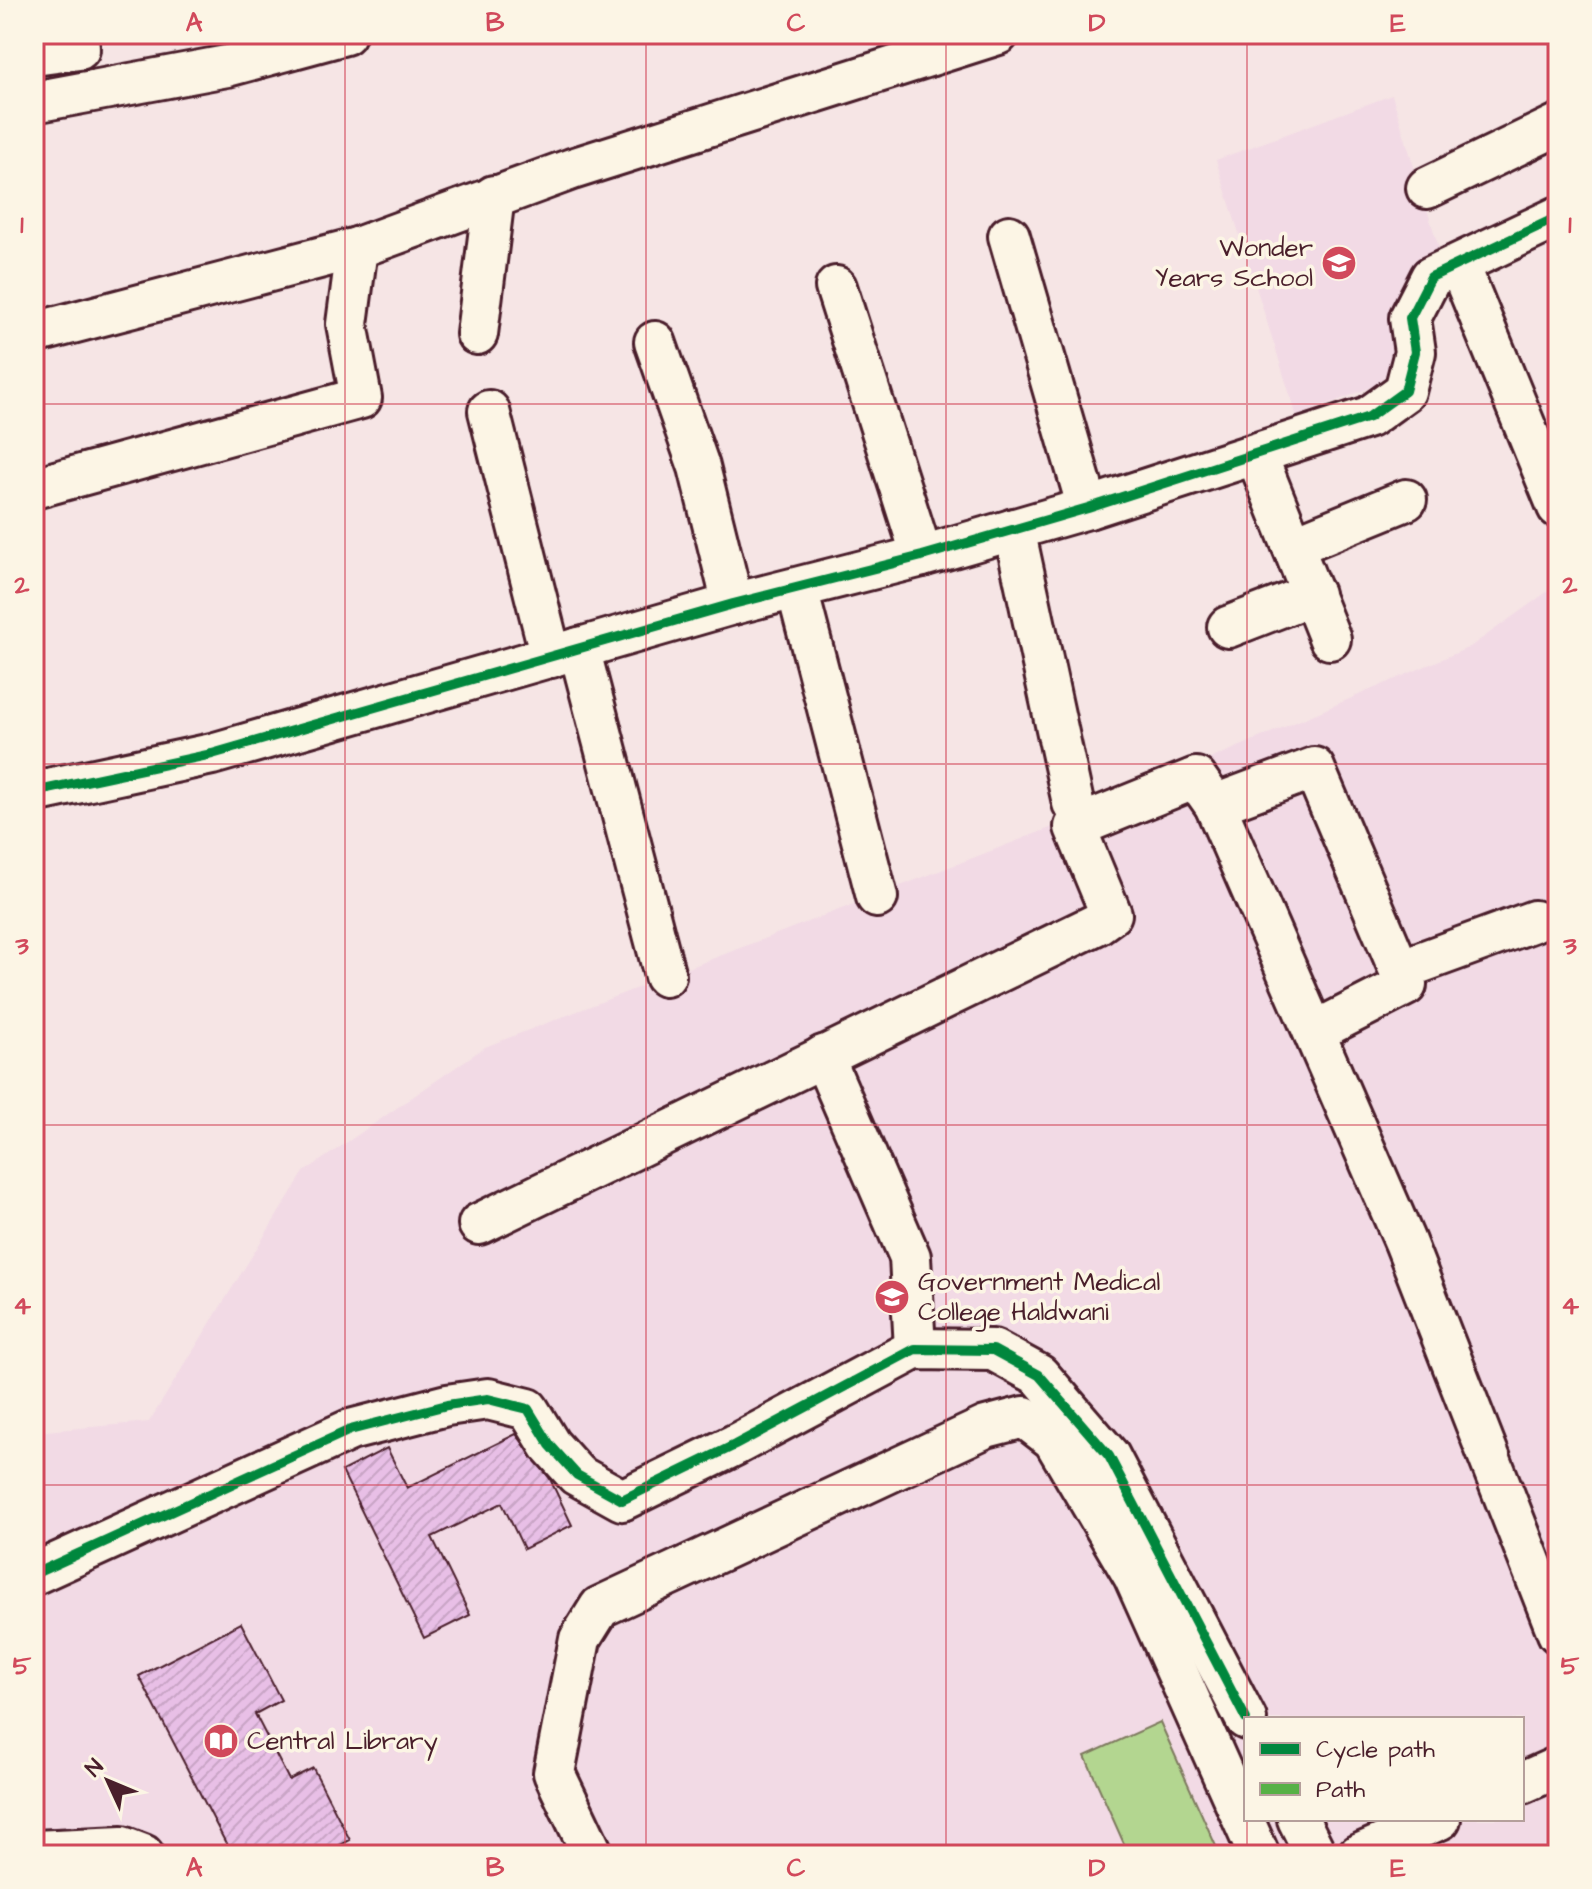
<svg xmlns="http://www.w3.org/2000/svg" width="1592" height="1889" viewBox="0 0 1592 1889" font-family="'Architects Daughter',sans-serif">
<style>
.built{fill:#f2dae5;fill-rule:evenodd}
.garden{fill:#b3d690;stroke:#7e7a5e;stroke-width:2}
.building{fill:url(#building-hatch);stroke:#4a1f2b;stroke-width:2}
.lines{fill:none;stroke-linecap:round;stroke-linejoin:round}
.minor-casing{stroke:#4a1f2b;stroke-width:46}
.minor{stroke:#fcf5e5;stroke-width:40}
.quiet{stroke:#57b146;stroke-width:8;stroke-dasharray:16 8;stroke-linecap:butt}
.cycleway-casing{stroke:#fcf5e5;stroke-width:15}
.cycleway{stroke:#00873e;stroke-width:10}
.grid{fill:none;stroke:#d1495b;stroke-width:2;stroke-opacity:0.55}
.labels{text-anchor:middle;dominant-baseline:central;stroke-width:7;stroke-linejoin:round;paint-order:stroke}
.poi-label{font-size:26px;fill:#4a1f2b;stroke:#fcf5e5;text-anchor:start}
.neatline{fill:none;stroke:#d1495b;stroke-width:3}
.grid-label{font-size:26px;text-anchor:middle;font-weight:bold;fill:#d1495b}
</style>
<defs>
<pattern id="building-hatch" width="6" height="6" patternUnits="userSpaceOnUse" patternTransform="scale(2)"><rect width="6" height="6" fill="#e8bfe6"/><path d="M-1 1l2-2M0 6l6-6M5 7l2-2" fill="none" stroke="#c8a4c5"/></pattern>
</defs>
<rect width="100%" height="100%" fill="#f6e5e5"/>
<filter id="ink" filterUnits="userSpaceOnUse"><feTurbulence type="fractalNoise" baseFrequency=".0125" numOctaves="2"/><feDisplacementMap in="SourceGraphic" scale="16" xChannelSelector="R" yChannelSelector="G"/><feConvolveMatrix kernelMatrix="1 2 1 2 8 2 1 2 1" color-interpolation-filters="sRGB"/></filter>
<g filter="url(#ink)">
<g class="built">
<path d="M217 34H294L222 52Z"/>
<path d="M1392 95 1441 255 1381 383 1297 417 1216 160Z"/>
<path d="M1558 584V1855H34V1432L149 1422 304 1172 485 1047 1050 828 1470 647ZM1246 1719H1522V1819H1246Z"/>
</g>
<path class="garden" d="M1160 1722 1220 1855H1129L1085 1756Z"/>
<g class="building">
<path d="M516 1434 550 1479 572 1525 524 1549 502 1503 432 1537 470 1615 424 1638 342 1471 387 1448 407 1488Z"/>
<path d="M241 1623 281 1700 255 1714 289 1780 313 1768 350 1840 322 1855H232L139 1676Z"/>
</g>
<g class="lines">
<defs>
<g id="minor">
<path d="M34 55 79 49 78 34"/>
<path d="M34 102 227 66 345 34"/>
<path d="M1427 188 1558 125"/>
<path d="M1009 236 1088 508"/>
<path d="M1459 265 1558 507"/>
<path d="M836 287 922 556"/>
<path d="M34 333 357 248 572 169 998 34"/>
<path d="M477 334 494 196"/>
<path d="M655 342 699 467 733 604"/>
<path d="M489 411 551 657"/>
<path d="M1256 454 1330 639"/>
<path d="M34 488 361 398 347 324 357 248"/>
<path d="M1014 529 1073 803"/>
<path d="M1293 546 1406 500"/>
<path d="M797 589 877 897"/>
<path d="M1228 627 1313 594"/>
<path d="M579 648 665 976"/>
<path d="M34 792 212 754 733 604 922 556 1088 508 1369 417 1405 391 1415 352 1410 318 1431 277 1558 217"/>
<path d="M1215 805 1314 768 1406 985 1314 1032"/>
<path d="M1400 970 1534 921"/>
<path d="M823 1056 910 1257 915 1349"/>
<path d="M479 1224 1097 924 1111 914 1075 827 1196 778 1215 805 1405 1242 1558 1633"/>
<path d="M34 1574 350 1430 447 1405 488 1399 528 1409 550 1445 577 1475 622 1500 735 1445 915 1349 993 1350 1039 1375 1109 1456 1246 1719"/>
<path d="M1522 1783 1558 1767"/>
<path d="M1298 1819 1316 1855"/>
<path d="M34 1851 122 1847 143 1855"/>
<path d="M593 1855 554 1773 580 1639 600 1607 986 1427 1024 1417 1054 1440 1134 1576 1259 1855"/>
<path d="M1358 1855 1440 1819"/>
</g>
</defs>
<use href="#minor" class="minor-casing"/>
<use href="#minor" class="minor"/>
<path class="quiet" d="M1550 220 1558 239"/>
<defs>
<g id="cycleway">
<path d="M34 792 212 754 733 604 922 556 1088 508 1369 417 1405 391 1415 352 1410 318 1431 277 1558 217"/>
<path d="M34 1574 350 1430 447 1405 488 1399 528 1409 550 1445 577 1475 622 1500 735 1445 915 1349 993 1350 1039 1375 1109 1456 1246 1719"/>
</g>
</defs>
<use href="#cycleway" class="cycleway-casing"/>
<use href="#cycleway" class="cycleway"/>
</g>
</g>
<path class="grid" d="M345 34V1855M646 34V1855M946 34V1855M1247 34V1719M34 404H1558M34 764H1558M34 1125H1558M34 1485H1558M1247 1819V1855"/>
<defs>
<symbol id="school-disc" viewBox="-11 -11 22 22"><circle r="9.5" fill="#d1495b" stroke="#fcf5e5"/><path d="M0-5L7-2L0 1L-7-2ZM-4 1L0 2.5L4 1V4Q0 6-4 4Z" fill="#fff"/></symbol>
<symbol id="university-disc" viewBox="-11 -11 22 22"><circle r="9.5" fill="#d1495b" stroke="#fcf5e5"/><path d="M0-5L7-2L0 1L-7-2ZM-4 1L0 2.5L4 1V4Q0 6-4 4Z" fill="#fff"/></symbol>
<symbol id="library-disc" viewBox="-11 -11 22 22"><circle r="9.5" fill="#d1495b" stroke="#fcf5e5"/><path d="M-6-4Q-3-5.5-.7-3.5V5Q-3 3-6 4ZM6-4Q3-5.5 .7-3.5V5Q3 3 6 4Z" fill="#fff"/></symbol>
</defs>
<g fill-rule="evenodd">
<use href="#school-disc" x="1319" y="243" width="40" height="40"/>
<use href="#university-disc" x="872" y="1277" width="40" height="40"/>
<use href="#library-disc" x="201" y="1721" width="40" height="40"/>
</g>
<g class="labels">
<g class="poi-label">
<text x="1313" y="248" text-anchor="end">Wonder<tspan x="1313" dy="30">Years School</tspan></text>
<text x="918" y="1282">Government Medical<tspan x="918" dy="30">College Haldwani</tspan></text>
<text x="247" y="1741">Central Library</text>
</g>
</g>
<rect width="1592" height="1889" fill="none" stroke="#fcf5e5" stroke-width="88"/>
<rect x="1244" y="1717" width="280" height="104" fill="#fcf5e5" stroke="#b59f9b" stroke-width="2"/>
<rect x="1260" y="1743" width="40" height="12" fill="#00873e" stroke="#b59f9b" stroke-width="2"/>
<text x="1316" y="1757" font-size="24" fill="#4a1f2b">Cycle path</text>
<rect x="1260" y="1783" width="40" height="12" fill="#57b146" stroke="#b59f9b" stroke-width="2"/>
<text x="1316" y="1797" font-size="24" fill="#4a1f2b">Path</text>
<g transform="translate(108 1781) rotate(314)" stroke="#fcf5e5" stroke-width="6" paint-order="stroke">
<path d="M0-6L14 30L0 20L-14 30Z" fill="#4a1f2b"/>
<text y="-12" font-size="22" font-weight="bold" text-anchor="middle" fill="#4a1f2b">N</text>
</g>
<rect x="44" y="44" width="1504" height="1801" class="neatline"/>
<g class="grid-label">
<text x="194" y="31">A</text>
<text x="495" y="31">B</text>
<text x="796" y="31">C</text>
<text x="1097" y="31">D</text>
<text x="1398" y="31">E</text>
<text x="22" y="233">1</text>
<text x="1570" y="233">1</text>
<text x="22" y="593">2</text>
<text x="1570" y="593">2</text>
<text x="22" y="954">3</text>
<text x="1570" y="954">3</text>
<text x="22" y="1314">4</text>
<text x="1570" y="1314">4</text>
<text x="22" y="1674">5</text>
<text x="1570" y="1674">5</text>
<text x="194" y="1876">A</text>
<text x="495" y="1876">B</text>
<text x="796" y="1876">C</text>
<text x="1097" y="1876">D</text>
<text x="1398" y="1876">E</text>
</g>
</svg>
